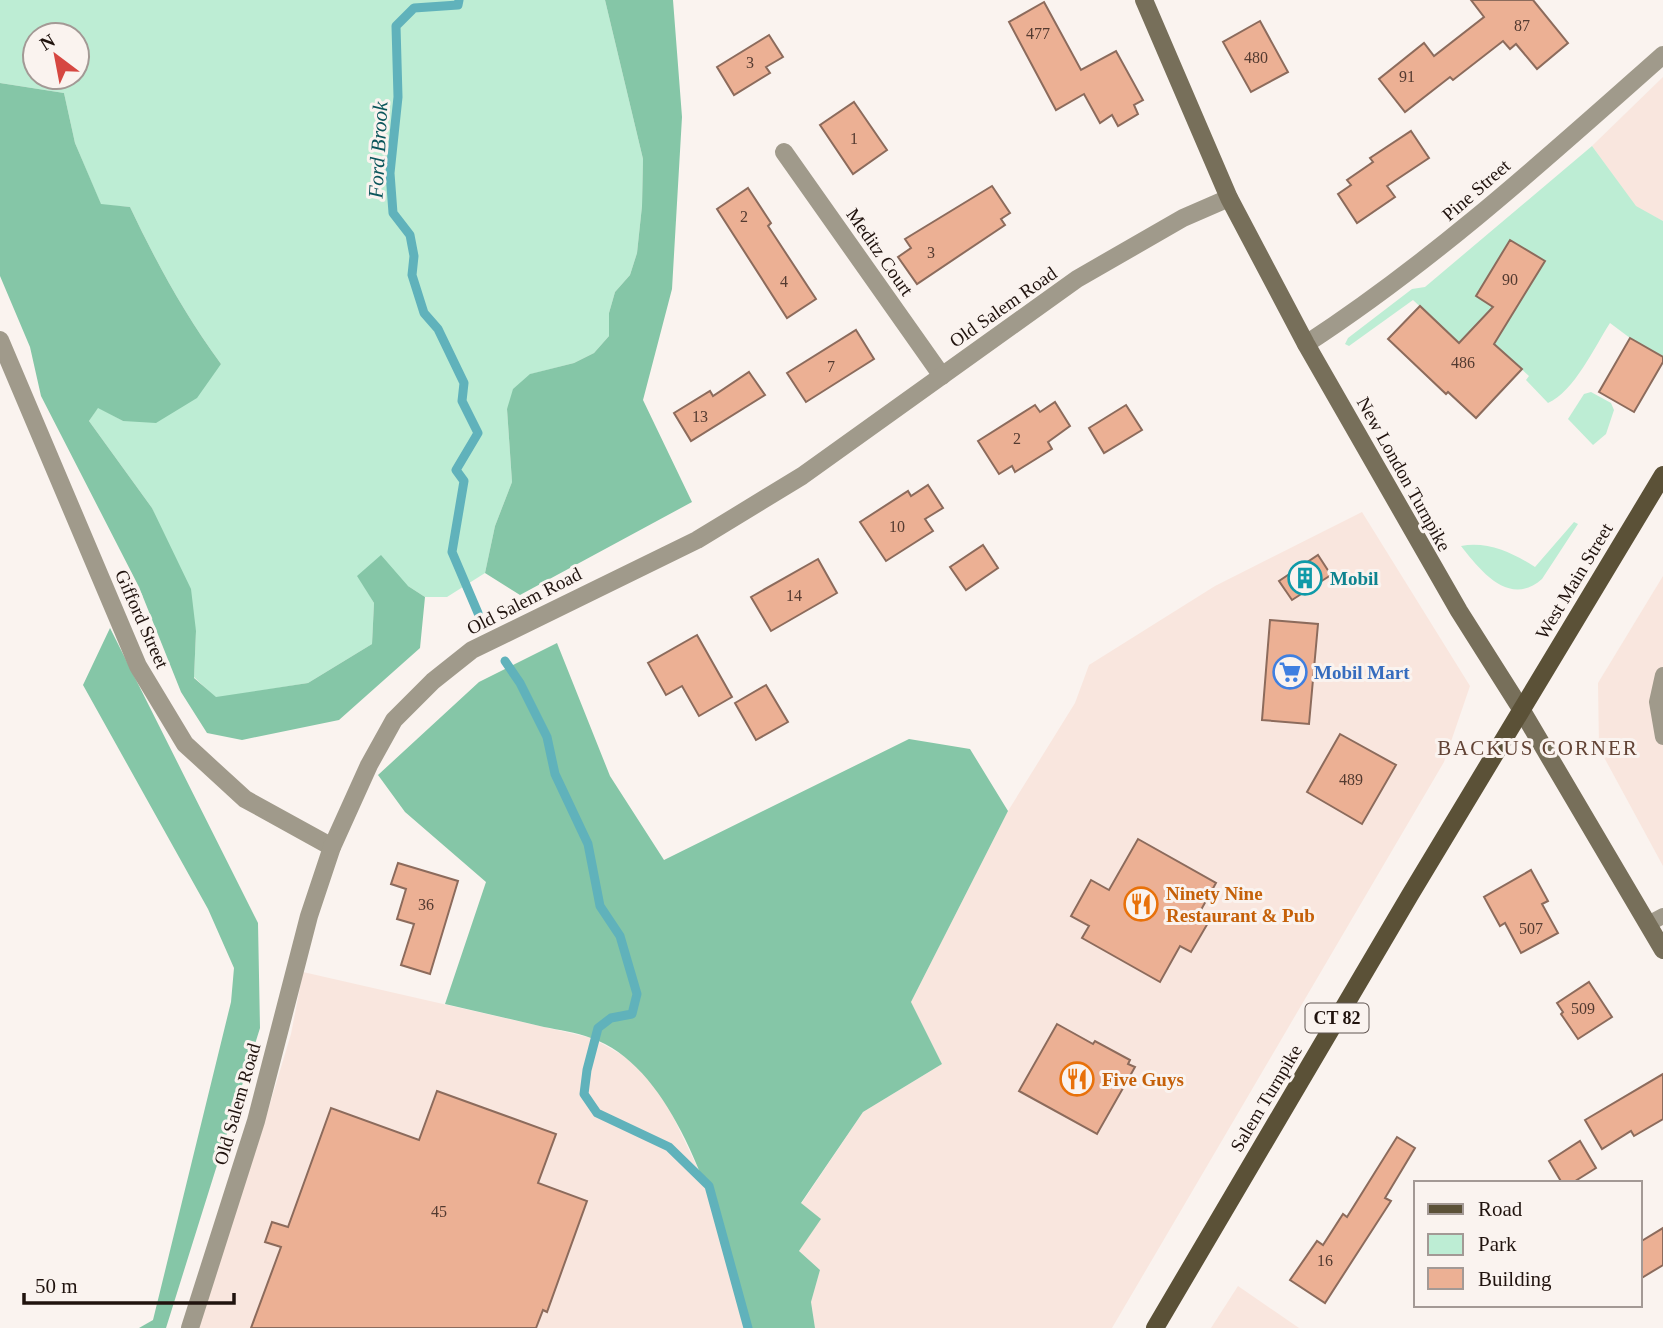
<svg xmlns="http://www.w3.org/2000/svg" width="1663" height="1328" viewBox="0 0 1663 1328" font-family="'Times New Roman',serif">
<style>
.built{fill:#f9e6de}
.green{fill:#bdedd4;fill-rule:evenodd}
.forest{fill:#85c6a7}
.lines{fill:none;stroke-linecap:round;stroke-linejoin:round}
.stream{stroke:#60b2bb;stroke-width:9}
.building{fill:#ecb094;stroke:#8c6b5c;stroke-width:2}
.lane{stroke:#a09a8b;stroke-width:16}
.street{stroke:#a09a8b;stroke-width:18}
.secondary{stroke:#776f5a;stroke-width:18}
.primary{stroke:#5b5137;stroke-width:18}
.labels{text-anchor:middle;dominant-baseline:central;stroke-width:6;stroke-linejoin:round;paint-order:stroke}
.number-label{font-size:16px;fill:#533a30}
.shield{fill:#faf3ef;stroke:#615652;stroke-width:2}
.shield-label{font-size:18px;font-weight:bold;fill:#20130e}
.street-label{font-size:19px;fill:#20130e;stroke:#faf3ef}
.culture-label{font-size:19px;font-weight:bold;fill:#0d838f;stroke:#faf3ef;text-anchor:start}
.shop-label{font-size:19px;font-weight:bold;fill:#366cbe;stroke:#faf3ef;text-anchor:start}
.food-label{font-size:19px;font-weight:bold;fill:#c56008;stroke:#faf3ef;text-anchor:start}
.water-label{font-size:21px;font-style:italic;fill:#0b555b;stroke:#faf3ef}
.neighbourhood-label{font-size:21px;letter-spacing:2px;fill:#624335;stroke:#faf3ef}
</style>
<rect width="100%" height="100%" fill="#faf3ef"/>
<g class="built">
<path d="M1663 77V221L1636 207 1592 146Z"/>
<path d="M1362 512 1470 686 1444 762 1112 1328H815L811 1302 820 1270 799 1251 820 1219 801 1204 863 1112 942 1064 911 1002 1008 811 1075 703 1089 665 1215 586Z"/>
<path d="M1663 576V866L1599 748 1598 683Z"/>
<path d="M303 972 592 1038 624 1056 648 1078 666 1102 701 1175 751 1328H198L260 1137 291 1034Z"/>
<path d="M1238 1286 1299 1328H1211Z"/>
</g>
<g class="green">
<path d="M0 0H605L643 159 642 206 637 253 630 275 615 292 609 313V336L594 353 574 363 531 374 507 409 512 482 495 526 485 573 447 597H425L408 586 358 576 374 603 372 644 308 683 216 698 194 677 196 631 152 508 89 421 98 407 123 421 221 364C185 315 156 262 130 207L101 205 75 143 64 93 0 83ZM35 35H77V77H35Z"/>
<path d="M1592 146 1636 206 1663 221V357L1630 338 1610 323C1595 346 1574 392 1548 403L1526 380 1529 376 1491 341 1459 343 1413 300 1349 346 1345 344 1348 338 1412 289 1425 287Z"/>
<path d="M1591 392 1611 403 1614 410 1606 434 1593 445 1568 419 1584 394Z"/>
<path d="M1574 522 1578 524 1542 579C1509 608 1480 570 1461 546 1488 541 1513 553 1535 567Z"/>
</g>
<g class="forest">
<path d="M605 0H673L682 117 672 289 643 400 692 502 520 595 485 573 495 526 512 482 507 409 513 389 530 374 574 363 594 353 609 336V313L615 292 630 275 637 253 642 206 643 159Z"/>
<path d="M0 83 64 93 75 143 101 204 130 207C156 262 185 315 221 364L197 398 156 423 123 421 98 408 89 421 152 508 191 589 196 631 194 678 216 697 308 683 372 644 374 603 357 576 381 555 408 586 425 597 420 648 339 720 242 740 207 733 181 692 139 587 41 396 30 347 0 276Z"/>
<path d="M110 628 258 923 260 1028 166 1328H139L153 1320 231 1002 234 968 208 909 83 685Z"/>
<path d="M557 643 610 776 664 860 909 739 970 749 1008 811 911 1002 942 1064 863 1112 801 1203 821 1219 799 1251 820 1270 811 1302 815 1328H751C723 1242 686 1071 591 1038 576 1032 559 1030 544 1027 511 1019 478 1012 445 1004L486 882 405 812 378 775 479 682Z"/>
</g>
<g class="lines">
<g class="stream">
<path d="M459 0 458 5 414 8 396 26 398 97 390 173 393 213 410 235 414 256 412 275 424 313 438 329 464 383 462 401 478 433 456 470 464 481 452 552 478 613"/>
<path d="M505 661 520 683 547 737 555 774 588 844 600 906 620 936 637 994 632 1014 611 1018 598 1028 587 1070 584 1094 597 1113 669 1147 709 1186 748 1328"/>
</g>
</g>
<g class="building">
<path d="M1471 0H1533L1568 43 1537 69 1516 44 1510 49 1503 41 1453 80 1450 77 1405 112 1379 79 1424 43 1434 56 1484 17Z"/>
<path d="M1044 2 1081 70 1116 51 1143 100 1134 105 1138 114 1118 126 1112 115 1100 123 1084 94 1056 110 1009 22Z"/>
<path d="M1260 21 1288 72 1251 92 1223 42Z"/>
<path d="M769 35 783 57 766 67 770 73 734 95 717 67Z"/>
<path d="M854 102 887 150 853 174 820 125Z"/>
<path d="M1411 131 1429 158 1387 186 1395 197 1357 223 1338 194 1351 185 1347 180 1373 162 1370 158Z"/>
<path d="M992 186 1010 213 1001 219 1005 225 917 284 898 257 911 248 905 239Z"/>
<path d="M748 188 771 223 768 226 816 299 787 318 717 209Z"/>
<path d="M1510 240 1545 261 1494 344 1522 369 1476 418 1448 392 1446 394 1388 339 1420 306 1459 343 1493 307 1476 296Z"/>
<path d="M856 330 874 359 806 402 787 373Z"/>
<path d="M1630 338 1663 357V362L1634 412 1599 392Z"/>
<path d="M749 372 765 395 691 441 674 413 710 391 713 396Z"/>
<path d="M1055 402 1070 426 1048 442 1052 449 1015 472 1012 466 999 474 978 441 1035 405 1040 412Z"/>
<path d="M1126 405 1142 430 1104 453 1089 428Z"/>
<path d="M928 485 943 508 925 519 933 531 886 561 860 522 908 491 911 496Z"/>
<path d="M983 545 998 568 966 590 950 567Z"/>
<path d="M1318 555 1331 575 1292 600 1279 581Z"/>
<path d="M818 559 837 593 771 631 751 597Z"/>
<path d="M1270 620 1318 624 1309 724 1262 720Z"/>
<path d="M697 635 732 697 699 716 682 686 666 695 648 663Z"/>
<path d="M766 685 788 722 756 740 735 703Z"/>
<path d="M1340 734 1396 765 1362 824 1307 792Z"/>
<path d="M1138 839 1216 883 1197 917 1208 923 1191 952 1180 946 1160 982 1082 938 1089 926 1071 916 1091 880 1109 890Z"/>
<path d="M398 863 458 881 430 974 401 965 414 924 397 919 406 889 391 884Z"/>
<path d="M1531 870 1548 901 1542 904 1558 933 1521 953 1505 923 1500 926 1484 897Z"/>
<path d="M1589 982 1612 1017 1578 1039 1561 1014 1563 1012 1557 1003Z"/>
<path d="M1057 1024 1093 1044 1095 1041 1130 1060 1128 1064 1135 1067 1097 1134 1019 1091Z"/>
<path d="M1663 1074V1119L1634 1136 1631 1131 1602 1149 1585 1120Z"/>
<path d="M437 1091 556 1134 538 1183 587 1201 547 1312 543 1310 536 1328H251L281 1247 265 1242 272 1222 288 1227 331 1108 419 1140Z"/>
<path d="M1397 1137 1415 1148 1385 1198 1391 1201 1325 1303 1290 1280 1317 1241 1323 1245 1343 1214 1347 1217Z"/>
<path d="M1580 1141 1596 1168 1572 1183H1562L1549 1161Z"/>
<path d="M1663 1228V1265L1640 1279V1242Z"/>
</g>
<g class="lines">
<g class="lane">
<path d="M1663 675 1657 702 1663 737"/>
<path d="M1648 924 1663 916"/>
</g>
<g class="street">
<path d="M784 152 942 376"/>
<path d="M0 340 138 666 185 744 245 799 332 847"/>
<path d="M1306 344C1435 260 1549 156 1663 55"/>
<path d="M190 1328 256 1121 309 916 332 847 369 765 394 720 433 681 472 650 697 540 802 476 1077 279 1183 218 1229 198"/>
</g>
<path class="secondary" d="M1144 0 1229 198 1306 344 1459 611 1521 709 1663 950"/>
<path class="primary" d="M1155 1328 1410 895 1663 475"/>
</g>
<defs>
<symbol id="building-ring" viewBox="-11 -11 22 22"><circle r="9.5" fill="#faf3ef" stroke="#0f9aa8" stroke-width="1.5"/><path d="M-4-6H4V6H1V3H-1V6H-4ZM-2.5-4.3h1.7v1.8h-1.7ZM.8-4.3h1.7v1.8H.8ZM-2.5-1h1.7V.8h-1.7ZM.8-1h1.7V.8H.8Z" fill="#0f9aa8"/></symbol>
<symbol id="supermarket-ring" viewBox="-11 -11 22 22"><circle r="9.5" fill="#faf3ef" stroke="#3f7fe0" stroke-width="1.5"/><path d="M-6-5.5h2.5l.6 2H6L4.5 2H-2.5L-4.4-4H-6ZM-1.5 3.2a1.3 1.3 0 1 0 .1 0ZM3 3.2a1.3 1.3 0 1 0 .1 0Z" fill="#3f7fe0"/></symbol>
<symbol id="restaurant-ring" viewBox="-11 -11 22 22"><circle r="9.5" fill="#faf3ef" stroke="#e8710a" stroke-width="1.5"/><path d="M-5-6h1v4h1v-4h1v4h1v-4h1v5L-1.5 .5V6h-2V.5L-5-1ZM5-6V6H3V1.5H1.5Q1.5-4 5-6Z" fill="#e8710a"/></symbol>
</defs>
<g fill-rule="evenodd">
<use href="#building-ring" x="1286" y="559" width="38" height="38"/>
<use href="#supermarket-ring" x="1271" y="653" width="38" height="38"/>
<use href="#restaurant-ring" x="1122" y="885" width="38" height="38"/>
<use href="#restaurant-ring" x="1058" y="1060" width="38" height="38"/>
</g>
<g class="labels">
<g class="number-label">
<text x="1522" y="25">87</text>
<text x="1038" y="33">477</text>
<text x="1256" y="57">480</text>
<text x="750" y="62">3</text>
<text x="1407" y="76">91</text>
<text x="854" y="138">1</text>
<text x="744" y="216">2</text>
<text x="931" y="252">3</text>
<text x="1510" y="279">90</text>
<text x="784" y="281">4</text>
<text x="1463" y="362">486</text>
<text x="831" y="366">7</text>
<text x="700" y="416">13</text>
<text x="1017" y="438">2</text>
<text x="897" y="526">10</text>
<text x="794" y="595">14</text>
<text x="1351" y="779">489</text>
<text x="426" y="904">36</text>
<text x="1531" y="928">507</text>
<text x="1583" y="1008">509</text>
<text x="439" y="1211">45</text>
<text x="1325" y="1260">16</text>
</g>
<rect class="shield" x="1305.5" y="1003.5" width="63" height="29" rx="5"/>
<g class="shield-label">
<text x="1337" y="1018">CT 82</text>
</g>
<g class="street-label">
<text transform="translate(1476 190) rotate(-41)">Pine Street</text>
<text transform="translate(880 252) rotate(55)">Meditz Court</text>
<text transform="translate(1003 307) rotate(-35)">Old Salem Road</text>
<text transform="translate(1404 474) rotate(61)">New London Turnpike</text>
<text transform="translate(1574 581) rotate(-59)">West Main Street</text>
<text transform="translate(524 601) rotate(-27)">Old Salem Road</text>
<text transform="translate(142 619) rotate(66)">Gifford Street</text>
<text transform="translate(1266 1098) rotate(-59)">Salem Turnpike</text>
<text transform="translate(237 1104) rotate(-74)">Old Salem Road</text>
</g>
<g class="culture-label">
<text x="1330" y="578">Mobil</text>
</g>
<g class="shop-label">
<text x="1314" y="672">Mobil Mart</text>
</g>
<g class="food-label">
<text x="1166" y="893">Ninety Nine<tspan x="1166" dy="22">Restaurant &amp; Pub</tspan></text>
<text x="1102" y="1079">Five Guys</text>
</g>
<g class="water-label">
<text transform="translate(378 150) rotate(-87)">Ford Brook</text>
</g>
<g class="neighbourhood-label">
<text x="1538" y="748">BACKUS CORNER</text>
</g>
</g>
<rect x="1414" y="1181" width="228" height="126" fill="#faf3ef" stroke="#a39995" stroke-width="2"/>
<rect x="1428" y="1204" width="35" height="10" fill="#5b5137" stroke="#a39995" stroke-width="2"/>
<text x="1478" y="1216" font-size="21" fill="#20130e">Road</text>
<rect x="1428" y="1234" width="35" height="21" fill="#bdedd4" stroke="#a39995" stroke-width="2"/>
<text x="1478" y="1251" font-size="21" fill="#20130e">Park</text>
<rect x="1428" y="1268" width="35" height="21" fill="#ecb094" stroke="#a39995" stroke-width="2"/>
<text x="1478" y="1286" font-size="21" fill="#20130e">Building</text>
<g transform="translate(56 56) rotate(328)"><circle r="33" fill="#faf3ef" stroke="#a39995" stroke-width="2"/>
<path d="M0-5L12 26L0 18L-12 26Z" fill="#d64741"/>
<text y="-10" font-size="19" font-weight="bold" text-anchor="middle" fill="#20130e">N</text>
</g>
<path d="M24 1293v10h210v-10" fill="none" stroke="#20130e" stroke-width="3.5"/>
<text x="35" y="1293" font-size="21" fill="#20130e" stroke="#faf3ef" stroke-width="5" paint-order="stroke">50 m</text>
</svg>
